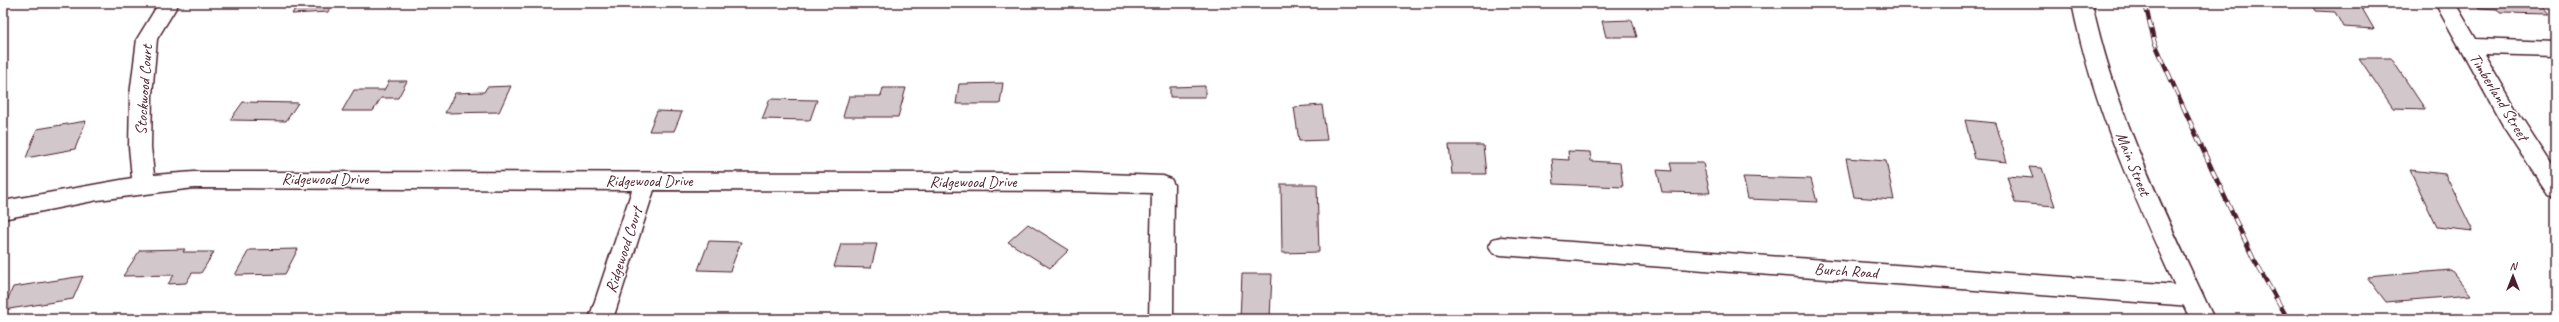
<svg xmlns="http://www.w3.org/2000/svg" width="2559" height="322" viewBox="0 0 2559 322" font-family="Caveat,sans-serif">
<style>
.building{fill:#d2c7cb;stroke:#4a1f2b}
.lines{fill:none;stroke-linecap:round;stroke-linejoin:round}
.minor-casing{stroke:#4a1f2b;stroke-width:3}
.primary-casing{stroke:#4a1f2b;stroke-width:3}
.minor{fill:#fff;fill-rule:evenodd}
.primary{fill:#fff;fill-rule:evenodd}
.rail-casing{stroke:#4a1f2b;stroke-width:4.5}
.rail{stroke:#fff;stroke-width:3;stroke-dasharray:9;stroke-linecap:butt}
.labels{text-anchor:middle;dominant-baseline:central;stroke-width:3;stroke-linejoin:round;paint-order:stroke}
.street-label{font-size:16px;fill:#4a1f2b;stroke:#fff}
</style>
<rect width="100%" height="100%" fill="#fff"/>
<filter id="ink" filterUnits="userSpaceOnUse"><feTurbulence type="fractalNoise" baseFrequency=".025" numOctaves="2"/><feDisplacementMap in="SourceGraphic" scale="8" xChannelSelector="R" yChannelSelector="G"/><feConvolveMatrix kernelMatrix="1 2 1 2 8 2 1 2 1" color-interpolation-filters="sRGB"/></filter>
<g filter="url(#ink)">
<g class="building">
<path d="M298 3H332L328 12 292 14Z"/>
<path d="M2312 3H2359L2374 29 2343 27 2335 12 2316 11Z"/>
<path d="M2475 3H2541L2550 14 2500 13 2497 9 2479 8Z"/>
<path d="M1632 20 1637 37H1606L1602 21Z"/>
<path d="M2359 58H2391L2425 109 2393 108Z"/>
<path d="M389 81H407L398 98H381L373 111H342L354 90H384Z"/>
<path d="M1003 83 1000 104H956L959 84Z"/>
<path d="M511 86 499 112 445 113 455 93 484 92 487 87Z"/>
<path d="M1205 86V97H1170V87Z"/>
<path d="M883 88H906L898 117H843L849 96H881Z"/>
<path d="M770 99 817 100 810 120 762 119Z"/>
<path d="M243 102 298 103 286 121 230 120Z"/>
<path d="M1322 105 1327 140 1299 141 1294 107Z"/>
<path d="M657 111 682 112 674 131H649Z"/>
<path d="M1965 120 1996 123 2007 162 1975 159Z"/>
<path d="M86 121 75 149 26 158 37 129Z"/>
<path d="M1449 145H1483L1486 174H1452Z"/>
<path d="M1568 151 1590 152 1591 161 1620 163 1623 187 1554 184 1552 159 1569 160Z"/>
<path d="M1846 158 1886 161 1894 200 1854 197Z"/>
<path d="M1670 163H1703L1710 193 1662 192 1657 170 1672 171Z"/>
<path d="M2029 167 2042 168 2055 206 2015 203 2007 176 2033 178Z"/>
<path d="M2410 170 2445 174 2473 231 2437 227Z"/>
<path d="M1743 177 1811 179 1817 202 1748 199Z"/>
<path d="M1281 184H1317L1319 252 1282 253Z"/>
<path d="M1028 224 1069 250 1050 268 1008 242Z"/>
<path d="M709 241 741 242 730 271 698 270Z"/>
<path d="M841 244H877L871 268 834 267Z"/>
<path d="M185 249 183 252H214L201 273H192L186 283 168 284 174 275 123 276 140 250Z"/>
<path d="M298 249 285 274 235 275 249 250Z"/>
<path d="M2451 270 2471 295 2386 302 2367 277Z"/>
<path d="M1242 274H1272L1270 319H1240Z"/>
<path d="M83 276 73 299 3 310 13 287Z"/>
</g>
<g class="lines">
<defs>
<g id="minor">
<path d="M159 3H179L157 39 152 95 151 147 154 175 194 172 1076 173 1163 176 1171 179 1174 185 1173 319H1149L1152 193 1076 191 654 190 613 319H589L632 190 194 188 98 200 3 219V201L132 178 129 147 130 95 137 39Z"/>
<path d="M2435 3H2455L2476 39 2556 42V56L2484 54 2521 117 2556 171V198L2548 195 2505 129Z"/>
<path d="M1501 237 2191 286 2199 289 2203 296 2199 303 2191 306 1501 255 1493 253 1489 246 1493 239Z"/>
</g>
<path id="primary" d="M2072 3H2092C2116 115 2166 216 2214 319H2190C2143 216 2094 115 2072 3Z"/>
</defs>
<use href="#minor" class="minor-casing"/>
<use href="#primary" class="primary-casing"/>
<use href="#minor" class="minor"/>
<use href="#primary" class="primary"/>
<defs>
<path id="rail" d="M2145 3 2154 41 2186 113 2253 258 2288 319"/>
</defs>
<use href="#rail" class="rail-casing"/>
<use href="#rail" class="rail"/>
</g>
</g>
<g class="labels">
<g class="street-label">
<text transform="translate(144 90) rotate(-86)">Stockwood Court</text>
<text transform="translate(2499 97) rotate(59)">Timberland Street</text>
<text transform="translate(2133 164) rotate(68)">Main Street</text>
<text x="325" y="179">Ridgewood Drive</text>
<text x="649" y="181">Ridgewood Drive</text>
<text x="973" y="182">Ridgewood Drive</text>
<text transform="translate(624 250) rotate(-72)">Ridgewood Court</text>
<text transform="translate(1846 271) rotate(4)">Burch Road</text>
</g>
</g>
<rect width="2559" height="322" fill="none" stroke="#fff" stroke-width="16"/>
<rect x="8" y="8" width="2543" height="306" fill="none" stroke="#4a1f2b" stroke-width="1.5" filter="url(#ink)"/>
<g transform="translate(2513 276)" stroke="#ffffff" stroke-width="3" paint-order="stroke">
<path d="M0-3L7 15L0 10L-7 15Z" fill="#4a1f2b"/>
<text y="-6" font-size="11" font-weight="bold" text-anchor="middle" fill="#4a1f2b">N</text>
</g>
</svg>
